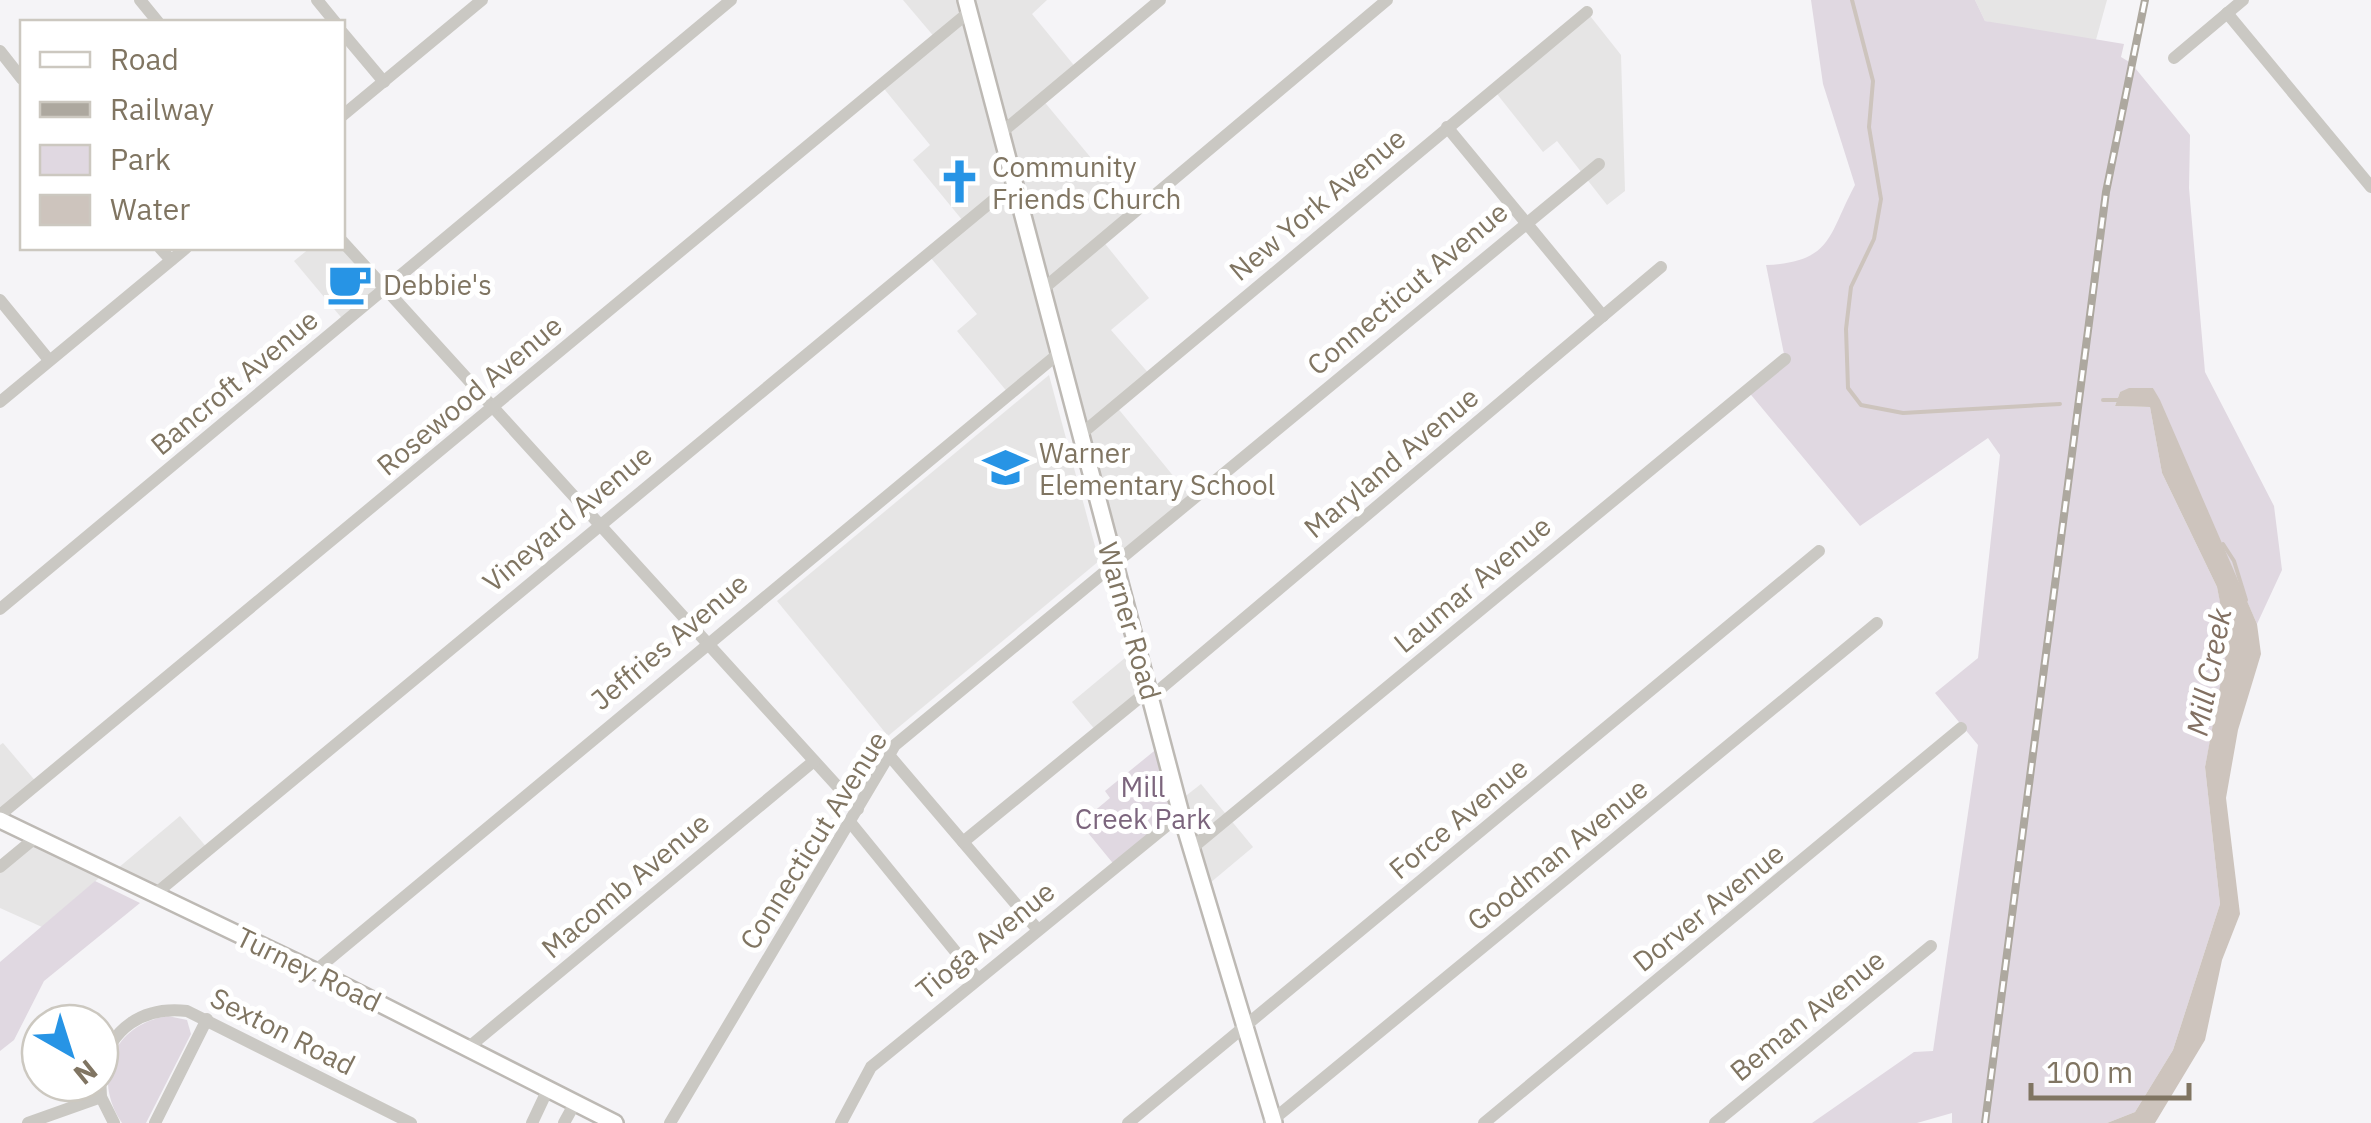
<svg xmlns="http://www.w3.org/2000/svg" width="2371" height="1123" viewBox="0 0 2371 1123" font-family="'IBM Plex Sans',sans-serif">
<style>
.built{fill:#e6e5e5}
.green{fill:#e0d8e1}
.water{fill:#cdc4bd}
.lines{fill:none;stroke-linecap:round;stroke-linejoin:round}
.stream{stroke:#cdc4bd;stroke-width:4}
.major-casing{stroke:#bdb9b4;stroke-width:20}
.minor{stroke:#cac8c3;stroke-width:12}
.major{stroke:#fff;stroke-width:15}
.rail-casing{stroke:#ada89f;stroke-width:8}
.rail{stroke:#fff;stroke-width:4;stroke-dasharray:11;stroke-linecap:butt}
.labels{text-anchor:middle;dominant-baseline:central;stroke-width:10;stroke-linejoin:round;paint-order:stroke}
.poi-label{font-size:28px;fill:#807562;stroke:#fff;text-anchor:start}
.street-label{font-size:28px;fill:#807562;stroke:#fff}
.park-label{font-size:28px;fill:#7c657d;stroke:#fff}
.water-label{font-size:30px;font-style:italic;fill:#827062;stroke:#fff}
</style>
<rect width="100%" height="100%" fill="#f5f4f7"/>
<g class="built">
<path d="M903 0H1047L1032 14 1077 69 1042 99 1136 212 1102 240 1149 298 1111 330 1151 376 1116 406 1193 500 1115 566 1059 355 1009 394 957 331 977 314 926 252 963 221 913 160 930 145 881 85 936 39Z"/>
<path d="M1975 0H2107L2094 47 1985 21Z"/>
<path d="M1587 12 1621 55 1625 191 1607 205 1557 141 1543 152 1493 89Z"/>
<path d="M310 248H342L385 288 345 322 294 261Z"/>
<path d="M1049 375 1099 561 888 736 777 601Z"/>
<path d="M1137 648 1149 690 1097 732 1072 702Z"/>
<path d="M3 743 38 784 0 815V745Z"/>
<path d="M1201 784 1253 847 1204 888 1178 802Z"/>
<path d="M180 816 209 850 154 895 111 874Z"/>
<path d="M35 838 106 872 42 927 0 908V867Z"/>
</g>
<g class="green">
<path d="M1811 0H1975L1985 21 2124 44 2121 57 2131 63 2190 135 2189 188 2205 372 2274 506 2282 570 2257 624 2153 388 2120 392 2115 406 2150 407 2162 473 2217 587 2229 643 2205 767 2220 904 2173 1050 2135 1112 2107 1123H1952V1113L1917 1123H1812L1914 1052 1933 1051 1978 745 1935 693 1978 658 2000 455 1988 438 1860 526 1747 390 1785 359 1766 265C1833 262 1828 235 1855 185L1823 84Z"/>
<path d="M1164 743 1181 814 1116 867 1080 823 1110 798 1105 791Z"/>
<path d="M95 881 140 903 44 981 14 1040 0 1051V962Z"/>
<path d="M168 1016 187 1020 191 1034 146 1123H122C91 1078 113 1024 168 1016Z"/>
</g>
<path class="water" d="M2129 388H2153L2160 400 2257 624 2261 654 2238 730 2226 798 2240 914 2222 960 2205 1040 2155 1123H2107L2135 1112 2173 1050 2220 904 2205 767 2228 643 2217 587 2162 473 2150 407 2115 406 2120 392Z"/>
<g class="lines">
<g class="stream">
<path d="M1852 0 1873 81 1869 127 1881 199 1874 239 1851 287 1846 329 1848 388 1861 405 1903 413 2060 404"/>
<path d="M2103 400H2119"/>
<path d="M2223 544 2234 561 2246 600"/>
</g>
<defs>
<g id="major">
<path d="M966 0 1181 814 1274 1123"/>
<path d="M0 820 315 971 615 1123"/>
</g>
</defs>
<use href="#major" class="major-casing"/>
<g class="minor">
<path d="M140 0 158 22"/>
<path d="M317 0 335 22"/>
<path d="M2227 13 2371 187"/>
<path d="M342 32 384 82"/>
<path d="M0 51 22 79"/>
<path d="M2174 58 2243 0"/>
<path d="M342 116 482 0"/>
<path d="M1447 127 1603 316"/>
<path d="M1001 133 1160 0"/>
<path d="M342 241 858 809"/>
<path d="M160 248 171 260"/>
<path d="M1043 289 1387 0"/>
<path d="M0 300 49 360"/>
<path d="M0 402 186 248"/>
<path d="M1080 435 1587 12"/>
<path d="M0 609 731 0"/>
<path d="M1152 696 1661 267"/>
<path d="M888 754 1038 930"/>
<path d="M0 815 969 12"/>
<path d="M850 822 977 978"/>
<path d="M963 842 1149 690"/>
<path d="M1192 848 1785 359"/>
<path d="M0 867 35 838"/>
<path d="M154 895 1014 183"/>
<path d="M315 971 1058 354"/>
<path d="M469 1047 814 761"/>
<path d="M100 1072C110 1028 143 1006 187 1011L411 1123"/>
<path d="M100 1075 101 1097 114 1123"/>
<path d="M28 1123 101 1097"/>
<path d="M155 1123 207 1019"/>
<path d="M532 1123 548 1089"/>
<path d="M564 1123 575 1103"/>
<path d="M670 1123 895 745 1599 164"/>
<path d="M841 1123 871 1067 1181 814"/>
<path d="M1128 1123 1819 551"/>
<path d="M1269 1123 1877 623"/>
<path d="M1484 1123 1961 728"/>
<path d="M1715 1123 1931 946"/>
</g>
<use href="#major" class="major"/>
<defs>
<path id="rail" d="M1985 1123 2106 192 2145 0"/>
</defs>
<use href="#rail" class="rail-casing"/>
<use href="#rail" class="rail"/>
</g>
<defs>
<symbol id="church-bare" viewBox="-9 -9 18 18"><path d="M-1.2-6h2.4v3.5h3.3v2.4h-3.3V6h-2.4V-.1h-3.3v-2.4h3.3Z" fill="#2794e5" stroke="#fff" stroke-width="2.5" paint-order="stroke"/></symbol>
<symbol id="cafe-bare" viewBox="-9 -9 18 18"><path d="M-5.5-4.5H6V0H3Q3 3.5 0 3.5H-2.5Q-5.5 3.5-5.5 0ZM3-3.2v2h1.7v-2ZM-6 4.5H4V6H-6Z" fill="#2794e5" stroke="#fff" stroke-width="2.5" paint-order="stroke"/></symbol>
<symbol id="school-bare" viewBox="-9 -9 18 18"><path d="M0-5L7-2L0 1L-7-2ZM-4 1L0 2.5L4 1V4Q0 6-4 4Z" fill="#2794e5" stroke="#fff" stroke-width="2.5" paint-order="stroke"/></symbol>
</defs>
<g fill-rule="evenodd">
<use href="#church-bare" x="928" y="150" width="63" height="63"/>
<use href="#cafe-bare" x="318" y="252" width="63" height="63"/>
<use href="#school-bare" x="974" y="436" width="63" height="63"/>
</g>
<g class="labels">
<g class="poi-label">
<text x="992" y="166">Community<tspan x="992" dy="32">Friends Church</tspan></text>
<text x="383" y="284">Debbie's</text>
<text x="1039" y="452">Warner<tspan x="1039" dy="32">Elementary School</tspan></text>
</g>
<g class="street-label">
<text transform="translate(1317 204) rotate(-40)">New York Avenue</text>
<text transform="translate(1407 288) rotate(-40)">Connecticut Avenue</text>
<text transform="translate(234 382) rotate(-40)">Bancroft Avenue</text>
<text transform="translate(469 395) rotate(-40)">Rosewood Avenue</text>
<text transform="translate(1391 462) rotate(-40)">Maryland Avenue</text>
<text transform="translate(567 518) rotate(-40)">Vineyard Avenue</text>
<text transform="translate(1472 584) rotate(-40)">Laumar Avenue</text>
<text transform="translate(1130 621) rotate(74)">Warner Road</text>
<text transform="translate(669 641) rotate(-40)">Jeffries Avenue</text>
<text transform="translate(1458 818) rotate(-40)">Force Avenue</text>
<text transform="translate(813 840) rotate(-58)">Connecticut Avenue</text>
<text transform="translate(1557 854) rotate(-39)">Goodman Avenue</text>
<text transform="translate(625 885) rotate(-40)">Macomb Avenue</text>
<text transform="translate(1708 907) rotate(-39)">Dorver Avenue</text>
<text transform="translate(985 940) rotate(-39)">Tioga Avenue</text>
<text transform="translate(309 969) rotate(26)">Turney Road</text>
<text transform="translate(1807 1015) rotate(-39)">Beman Avenue</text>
<text transform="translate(283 1031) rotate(27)">Sexton Road</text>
</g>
<g class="park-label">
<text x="1143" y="786">Mill<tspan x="1143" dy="32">Creek Park</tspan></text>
</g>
<g class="water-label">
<text transform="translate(2208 672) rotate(-79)">Mill Creek</text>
</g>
</g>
<rect x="20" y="20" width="325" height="230" fill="#ffffff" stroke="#ccc8c0" stroke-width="2.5"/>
<rect x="40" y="52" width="50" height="15" fill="#ffffff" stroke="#ccc8c0" stroke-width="2.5"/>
<text x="110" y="70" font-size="30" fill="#807562">Road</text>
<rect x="40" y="102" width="50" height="15" fill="#ada89f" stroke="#ccc8c0" stroke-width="2.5"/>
<text x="110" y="120" font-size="30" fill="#807562">Railway</text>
<rect x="40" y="145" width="50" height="30" fill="#e0d8e1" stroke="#ccc8c0" stroke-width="2.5"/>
<text x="110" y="170" font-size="30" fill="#807562">Park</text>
<rect x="40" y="195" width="50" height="30" fill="#cdc4bd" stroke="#ccc8c0" stroke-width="2.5"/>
<text x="110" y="220" font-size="30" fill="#807562">Water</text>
<g transform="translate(70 1053) rotate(141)"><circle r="48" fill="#ffffff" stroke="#ccc8c0" stroke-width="2.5"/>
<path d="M0-8L18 38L0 25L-18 38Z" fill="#2794e5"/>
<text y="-15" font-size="28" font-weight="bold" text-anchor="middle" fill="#807562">N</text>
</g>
<path d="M2031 1083v15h158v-15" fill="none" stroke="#807562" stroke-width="5"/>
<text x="2046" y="1083" font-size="30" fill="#807562" stroke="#ffffff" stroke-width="8" paint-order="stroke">100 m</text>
</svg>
